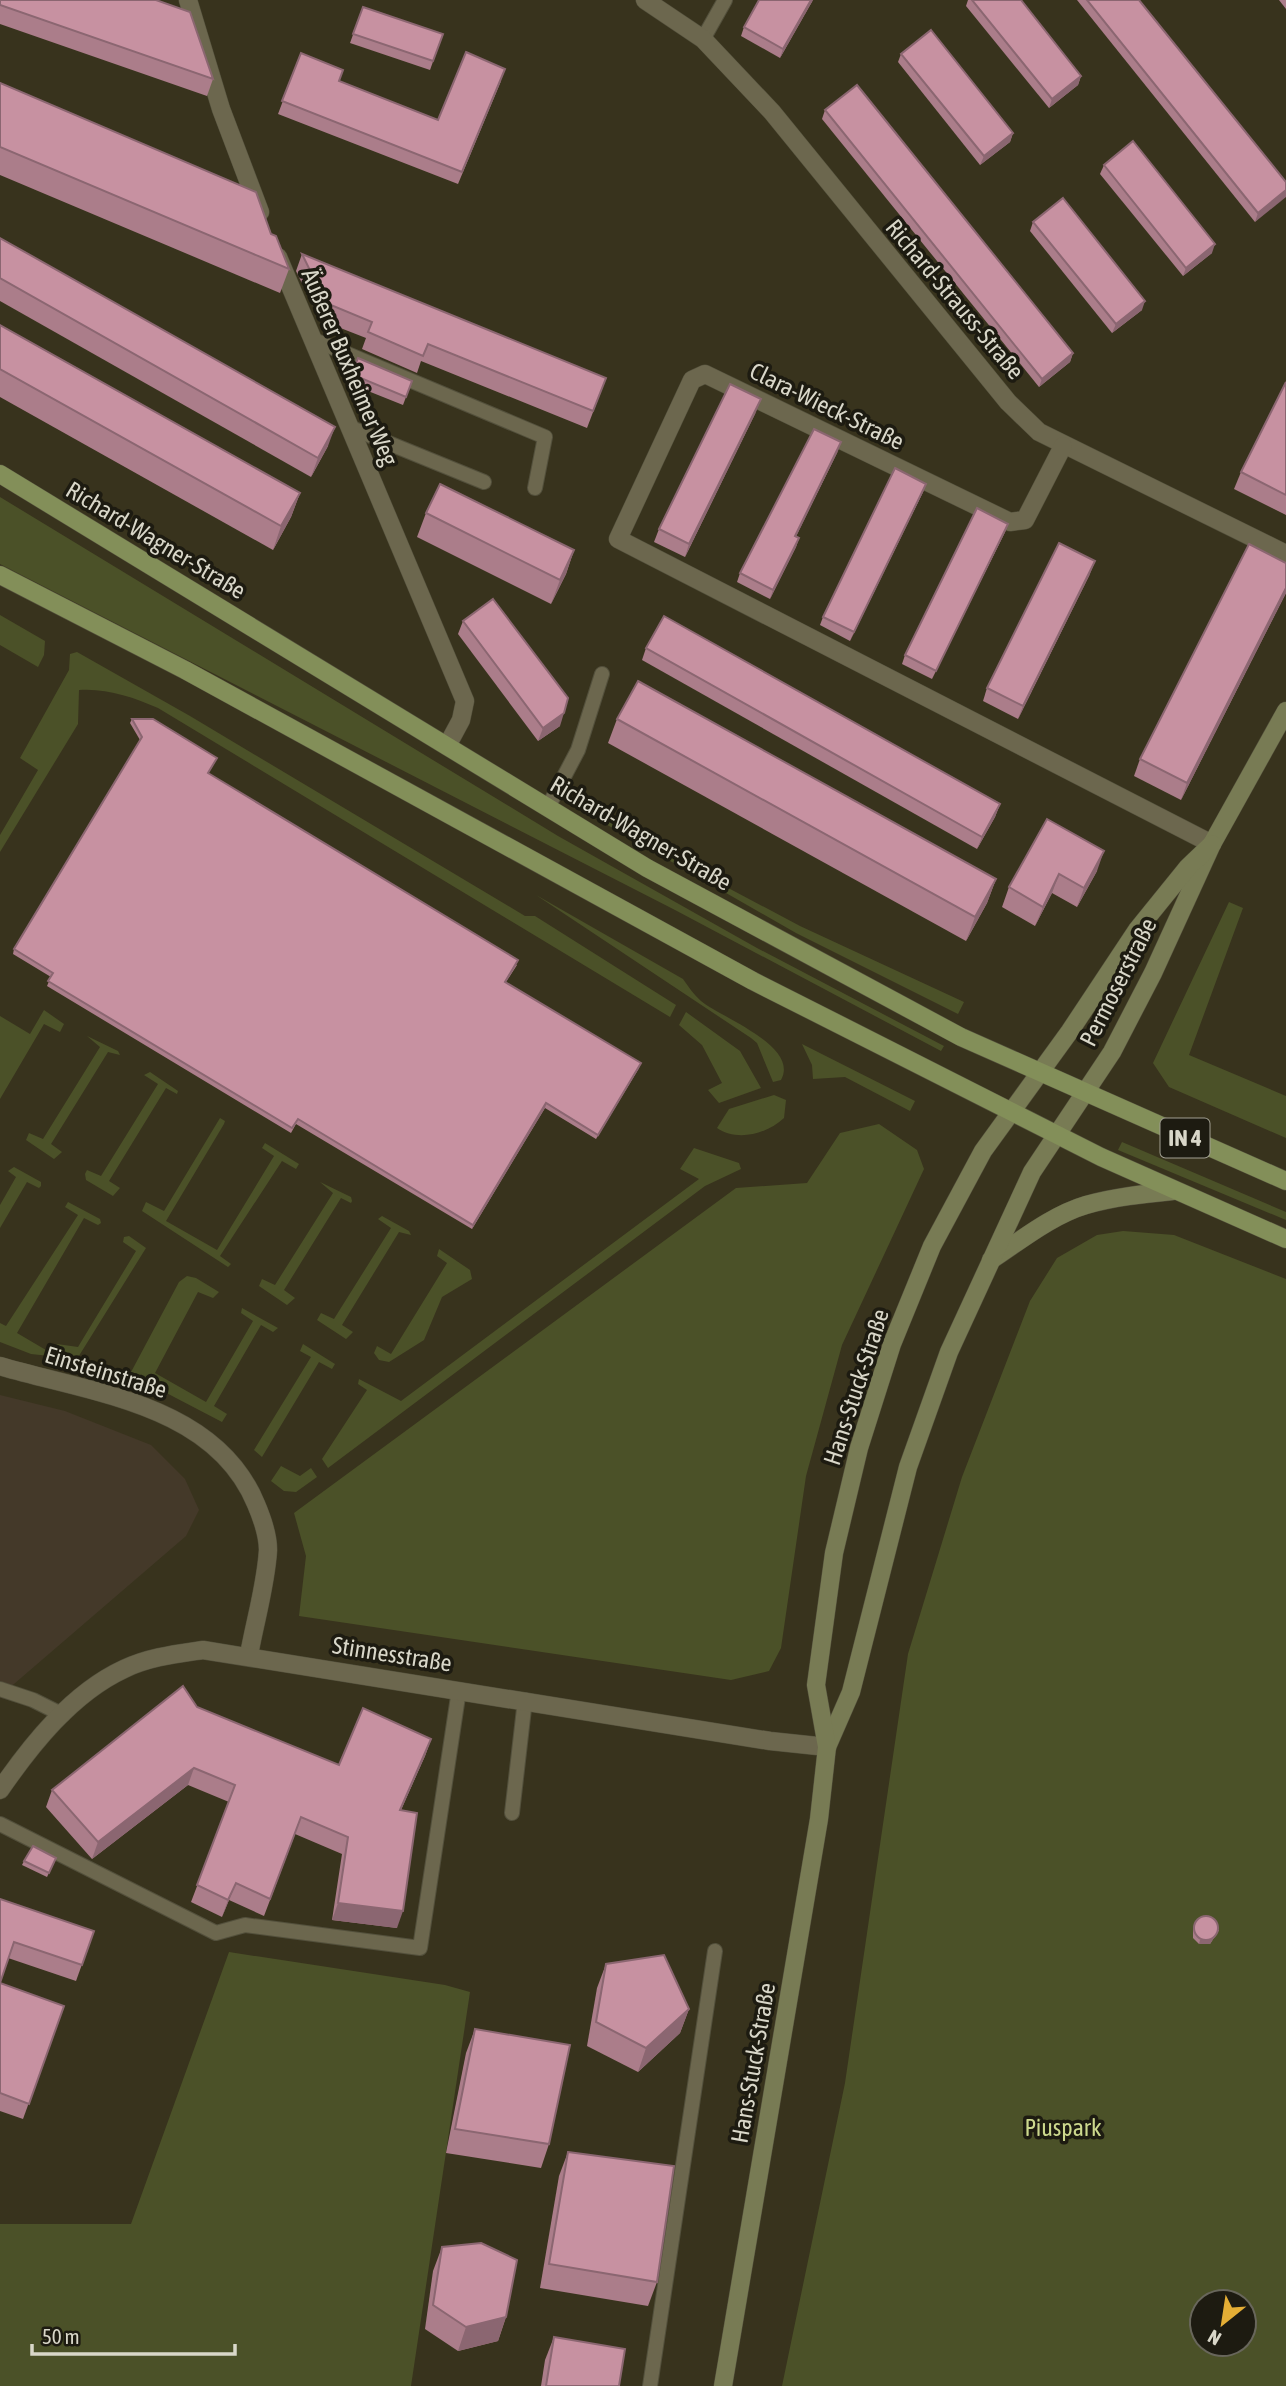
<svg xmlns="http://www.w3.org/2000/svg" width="1286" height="2386" viewBox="0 0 1286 2386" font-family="'Asap Condensed',sans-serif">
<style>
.education{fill:#443929}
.green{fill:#4b5128;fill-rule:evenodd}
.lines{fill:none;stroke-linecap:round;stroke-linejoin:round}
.lane-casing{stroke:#53503c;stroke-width:16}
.street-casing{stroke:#53503c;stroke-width:19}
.secondary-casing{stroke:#53503c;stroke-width:19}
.primary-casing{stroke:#53503c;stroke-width:19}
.lane{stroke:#6c674e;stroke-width:14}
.street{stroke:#6c674e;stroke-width:18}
.secondary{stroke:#787b54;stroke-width:18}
.primary{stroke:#838f59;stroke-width:18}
.wall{fill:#ab7d8a}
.shaded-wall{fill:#8b6671}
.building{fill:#c791a1;stroke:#8b6671;stroke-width:2}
.labels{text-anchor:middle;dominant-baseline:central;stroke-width:7;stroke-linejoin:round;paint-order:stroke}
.shield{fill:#1d1b11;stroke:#a19f92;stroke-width:2}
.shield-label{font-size:23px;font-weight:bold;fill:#d9d7c9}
.street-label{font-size:24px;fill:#d9d7c9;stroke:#1d1b11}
.park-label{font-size:24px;fill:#ccd88d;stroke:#1d1b11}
</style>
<rect width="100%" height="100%" fill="#38331d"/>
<path class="education" d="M0 1395 65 1411 151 1445 185 1479 199 1510 186 1536 0 1696Z"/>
<g class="green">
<path d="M0 497 558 836 757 948 944 1046 941 1051 675 910 0 564Z"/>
<path d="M0 615 45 641 44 655 38 667 0 645Z"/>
<path d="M77 652 190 716 525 916H535L676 1005 670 1017 158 708C133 697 106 688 79 690L78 724 0 852V835L38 770 20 758 69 670 70 654Z"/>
<path d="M577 801 717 882 800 926 964 1002 958 1014 796 933 576 807Z"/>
<path d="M536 895 683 979C688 986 694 995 701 1001 720 1017 800 1046 781 1080L773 1082 757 1043 751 1038Z"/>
<path d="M1229 902 1243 908 1189 1055 1286 1096V1138L1169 1087 1153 1063Z"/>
<path d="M44 1010 64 1024 60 1032 44 1024 0 1099V1016L30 1034Z"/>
<path d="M686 1012 740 1051 761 1088 719 1103 708 1090 722 1083 702 1045 679 1025Z"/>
<path d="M87 1036 118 1051 120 1055 108 1052 51 1144 62 1152 54 1159 26 1140 29 1133 43 1139 100 1047Z"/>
<path d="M802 1044 915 1101 910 1111 845 1077 813 1079 812 1065Z"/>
<path d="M150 1072 178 1091 177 1094 166 1088 109 1181 120 1188 113 1196 86 1180 85 1174 87 1170 101 1176 158 1084 144 1075Z"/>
<path d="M774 1095 786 1100 784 1118C767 1134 737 1142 717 1128L729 1109Z"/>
<path d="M220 1118 225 1121 224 1124 166 1221 217 1250 274 1156 262 1148 265 1143 299 1164 296 1169 282 1161 220 1256 231 1264 228 1267 142 1211 146 1202 164 1211Z"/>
<path d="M879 1124 917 1150 924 1169 842 1345 806 1476 781 1648 769 1671 731 1680 299 1616 306 1556 294 1513 736 1188 807 1183 840 1133Z"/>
<path d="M1122 1142 1286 1212V1220L1118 1150Z"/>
<path d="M694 1148 739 1163 741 1169 705 1186 328 1468 322 1459 367 1390 358 1384 359 1379 401 1401 699 1179 680 1169Z"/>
<path d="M14 1167 41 1182V1186L39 1188 27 1182 0 1228V1205L16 1177 8 1171Z"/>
<path d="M320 1182 351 1197 352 1201 351 1203 341 1198 284 1290 295 1298 287 1305 259 1286 262 1279 275 1285 333 1193Z"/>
<path d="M68 1202 100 1219 101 1223 98 1225 84 1218 17 1333 51 1353 57 1344 78 1347 136 1251 123 1242 124 1237 129 1236 146 1248 77 1359 31 1354 0 1342V1323L6 1326 78 1215 65 1207Z"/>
<path d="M382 1216 409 1231 411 1235 399 1232 342 1325 353 1332 346 1339 317 1320 321 1313 334 1319 391 1228 378 1219Z"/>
<path d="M1123 1231 1174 1235 1286 1279V2386H782L845 2083 908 1654 962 1477 1030 1301 1057 1258 1097 1235ZM1202 2302H1244V2344H1202Z"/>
<path d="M439 1249 470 1270 472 1279 442 1297 424 1340 389 1362 379 1360 374 1353 377 1346 391 1354 447 1263 437 1256Z"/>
<path d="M187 1276 196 1278 219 1292 213 1298 198 1292 155 1373 206 1402 253 1321 241 1313 242 1308 278 1328 273 1332 261 1325 214 1406 227 1414 222 1422 130 1374 179 1282Z"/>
<path d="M303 1344 335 1364 332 1369 319 1362 262 1457 254 1450 311 1357 300 1351Z"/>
<path d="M281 1466 300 1476 311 1468 317 1477 296 1492 284 1491 271 1481Z"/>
<path d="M229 1952 445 1985 470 1992 411 2386H0V2224H131Z"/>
</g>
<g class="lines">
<defs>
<g id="lane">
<path d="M703 39 725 0"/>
<path d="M312 339 545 437 535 488"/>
<path d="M349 427 484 482"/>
<path d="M548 807 578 750 602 674"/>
<path d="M0 1689 33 1700 63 1715"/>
<path d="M512 1813 525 1700"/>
<path d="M0 1824 216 1933 245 1925 420 1948 459 1690"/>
<path d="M650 2386 715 1951"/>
</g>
<g id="street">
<path d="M188 0 221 109 260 212"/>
<path d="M645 0 703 39 772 112 1008 402 1039 432 1286 554"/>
<path d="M278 257 465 701 461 720 447 746"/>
<path d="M1063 446 1025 520 1010 522 705 374 692 380 618 539 1212 844"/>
<path d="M0 1366C91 1393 215 1404 256 1504 262 1518 268 1534 268 1550 266 1585 255 1621 249 1655"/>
<path d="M0 1790C31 1745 72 1693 124 1669 149 1657 176 1654 203 1650L770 1741 827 1747"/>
</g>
<g id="secondary">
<path d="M991 1260C1020 1241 1052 1215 1086 1205 1114 1197 1143 1194 1173 1191"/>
<path d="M827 1747 851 1692 908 1467 949 1352 1032 1172 1112 1052 1153 973 1212 844 1286 711"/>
<path d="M723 2386 819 1819 827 1747 816 1685 834 1553 859 1448 892 1344 932 1246 983 1151 1070 1031 1137 930 1188 867 1212 844"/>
</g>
<g id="primary">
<path d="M0 474 647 868 961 1037 1286 1181"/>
<path d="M0 575 185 670 753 981 1101 1157 1286 1239"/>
</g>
</defs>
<use href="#lane" class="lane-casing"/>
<use href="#street" class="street-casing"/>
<use href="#secondary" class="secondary-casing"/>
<use href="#primary" class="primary-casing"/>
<use href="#lane" class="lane"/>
<use href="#street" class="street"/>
<use href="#secondary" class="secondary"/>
<use href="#primary" class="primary"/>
</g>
<g class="wall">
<path d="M0 0 213 79 207 96 0 24Z"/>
<path d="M813 0 780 58 741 36 744 27Z"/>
<path d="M968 0H1021L1081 76 1078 85 1049 108 966 6Z"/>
<path d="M1077 0H1139L1286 182 1255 222Z"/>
<path d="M1279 0H1286V9Z"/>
<path d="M363 7 443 34 430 70 350 43Z"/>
<path d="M301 53 339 81 438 120 501 81 458 184 278 114Z"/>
<path d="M901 54 1013 133 1010 142 980 165 898 62Z"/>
<path d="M0 83 271 234 289 269 280 293 0 175Z"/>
<path d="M825 110 1073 353 1070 362 1039 387 822 119Z"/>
<path d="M1104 165 1212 253 1183 276 1100 174Z"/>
<path d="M1033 222 1142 310 1112 333 1030 231Z"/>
<path d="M0 238 328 446 311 477 0 301Z"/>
<path d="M302 254 606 378 587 428 421 361 417 373 362 349 366 338 320 320 296 271Z"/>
<path d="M0 325 300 493 291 517 273 550 0 397Z"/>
<path d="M358 358 412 381 403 405 348 383Z"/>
<path d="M1286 382V515L1234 489 1241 472Z"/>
<path d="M756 412 685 557 654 542 659 529Z"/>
<path d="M838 451 796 536 799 538 796 547 770 599 737 582 740 573Z"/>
<path d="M926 484 923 492 850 641 820 625 823 617Z"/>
<path d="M426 513 574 550 566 574 551 604 417 537Z"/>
<path d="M1008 524 1005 532 932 679 902 664 905 655Z"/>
<path d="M1286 563V593L1181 800 1134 776 1140 759Z"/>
<path d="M1090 574 1018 719 983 701 987 688Z"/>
<path d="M463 621 560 726 538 741 458 634Z"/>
<path d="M646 648 1000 804 995 817 977 849 642 660Z"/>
<path d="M132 719 215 762 208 773 517 965 506 982 639 1068 596 1139 545 1108 472 1229 296 1124 291 1133 47 986 51 977 13 954 14 949 140 740 130 723Z"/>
<path d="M617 719 996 879 987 903 966 941 608 743Z"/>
<path d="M1047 819 1097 871 1077 907 1052 893 1035 926 1002 907 1009 887Z"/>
<path d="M197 1707 339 1765 431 1739 425 1756 401 1810 397 1928 332 1920 342 1854 295 1834 264 1916 229 1900 222 1917 191 1902 229 1802 188 1785 92 1859 46 1807 52 1790Z"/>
<path d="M56 1858 47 1877 22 1865 24 1861Z"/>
<path d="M0 1899 94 1931 76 1981 8 1958Z"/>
<path d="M1194 1925 1219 1930 1210 1944H1199L1193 1938V1930Z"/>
<path d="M606 1964 689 2009 680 2033 638 2072 587 2046 597 1988Z"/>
<path d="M0 1983 64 2006 23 2119 0 2111Z"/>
<path d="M475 2029 549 2144 541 2168 446 2153 466 2053Z"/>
<path d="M568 2152 657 2282 648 2306 540 2288 559 2176Z"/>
<path d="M442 2247 506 2317 498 2341 458 2351 425 2329 433 2271Z"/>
<path d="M554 2337 619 2386H541L545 2360Z"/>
</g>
<g class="shaded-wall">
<path d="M811 0H813L780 58 783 49Z"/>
<path d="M1081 76 1078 85 1049 108 1052 99Z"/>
<path d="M1013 133 1010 142 980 165 984 156Z"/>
<path d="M1286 190V197L1255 222 1258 213Z"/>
<path d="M1215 244 1212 253 1183 276 1186 268Z"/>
<path d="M1145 301 1142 310 1112 333 1116 324Z"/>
<path d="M1073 353 1070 362 1039 387 1042 379Z"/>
<path d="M761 399 756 412 685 557 689 544Z"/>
<path d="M335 427 328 446 311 477 318 458Z"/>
<path d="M841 442 838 451 792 545 795 536Z"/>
<path d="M926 484 923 492 850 641 854 632Z"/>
<path d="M300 493 291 517 273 550 281 526Z"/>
<path d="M1008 524 1005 532 932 679 936 671Z"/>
<path d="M799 538 796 547 770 599 773 590Z"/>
<path d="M574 550 566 574 551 604 560 580Z"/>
<path d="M1095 561 1090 574 1018 719 1023 706Z"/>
<path d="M1286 588V593L1181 800 1187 783Z"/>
<path d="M564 713 560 726 538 741 543 728Z"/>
<path d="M1000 804 995 817 977 849 982 837Z"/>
<path d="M1104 851 1097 871 1077 907 1084 888Z"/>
<path d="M1059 874 1052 893 1035 926 1043 907Z"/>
<path d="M996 879 987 903 966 941 975 917Z"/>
<path d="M641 1063 639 1068 596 1139 598 1135Z"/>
<path d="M546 1103 545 1108 472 1229 473 1225Z"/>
<path d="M431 1739 425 1756 393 1827 400 1810Z"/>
<path d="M194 1768 188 1785 92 1859 98 1842Z"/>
<path d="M236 1883 222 1917 228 1900Z"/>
<path d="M338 1903 403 1911 397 1928 332 1920Z"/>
<path d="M1219 1930 1210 1944H1199L1200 1940Z"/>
<path d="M689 2009 680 2033 638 2072 646 2048Z"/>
<path d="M506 2317 498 2341 458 2351 466 2327Z"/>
</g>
<g class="building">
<path d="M0 0H156L190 12 213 79 0 5Z"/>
<path d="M759 0H811L783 49 744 27Z"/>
<path d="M972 0H1021L1081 76 1052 99Z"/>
<path d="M1087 0H1139L1286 182V190L1258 213Z"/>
<path d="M363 7 443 34 433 61 353 34Z"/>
<path d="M931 30 1013 133 984 156 901 54Z"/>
<path d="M466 52 505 69 462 172 282 101 301 53 343 70 339 81 438 120Z"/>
<path d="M0 83 256 192 271 234 276 236 289 269 0 147Z"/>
<path d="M857 85 1073 353 1042 379 825 110Z"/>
<path d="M1133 141 1215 244 1186 268 1104 165Z"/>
<path d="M1063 198 1145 301 1116 324 1033 222Z"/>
<path d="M0 238 335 427 318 458 0 278Z"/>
<path d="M302 254 606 378 593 411 428 344 423 356 368 332 372 322 326 303Z"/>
<path d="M0 325 300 493 281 526 0 369Z"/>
<path d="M358 358 412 381 406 397 351 374Z"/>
<path d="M1286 382V495L1241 472Z"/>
<path d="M730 384 761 399 689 544 659 529Z"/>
<path d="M814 429 841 442 795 536 799 538 773 590 740 573Z"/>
<path d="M895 468 926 484 854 632 823 617Z"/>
<path d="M440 484 574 550 560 580 426 513Z"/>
<path d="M977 508 1008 524 936 671 905 655Z"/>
<path d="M1059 543 1095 561 1023 706 987 688Z"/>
<path d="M1249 544 1286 563V588L1187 783 1140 759Z"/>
<path d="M493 599 568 698 564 713 543 728 463 621Z"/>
<path d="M664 616 1000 804 982 837 646 648Z"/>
<path d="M638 681 996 879 975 917 617 719Z"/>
<path d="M132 719H153L217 758 208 773 518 960 505 982 641 1063 598 1135 546 1103 473 1225 298 1119 292 1128 48 981 53 973 14 949 142 737Z"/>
<path d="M1047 819 1104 851 1084 888 1059 874 1043 907 1009 887Z"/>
<path d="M183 1686 197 1707 339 1765 363 1708 431 1739 400 1810 417 1813 403 1911 338 1903 348 1837 301 1817 270 1899 236 1883 228 1900 197 1885 235 1785 194 1768 98 1842 52 1790Z"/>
<path d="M33 1846 56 1858 49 1873 24 1861Z"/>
<path d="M0 1899 94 1931 82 1965 14 1942 0 1983Z"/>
<circle cx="1206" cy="1928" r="12"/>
<path d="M664 1955 689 2009 646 2048 596 2022 606 1964Z"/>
<path d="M0 1983 64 2006 29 2104 0 2093Z"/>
<path d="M475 2029 570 2045 549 2144 455 2129Z"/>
<path d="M568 2152 674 2166 657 2282 549 2264Z"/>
<path d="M481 2243 517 2260 506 2317 466 2327 433 2305 442 2247Z"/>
<path d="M554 2337 625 2349 619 2386H546Z"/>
</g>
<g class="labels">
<rect class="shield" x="1160.5" y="1118.5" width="49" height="39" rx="5"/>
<g class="shield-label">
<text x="1185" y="1138">IN 4</text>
</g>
<g class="street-label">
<text transform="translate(955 299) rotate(50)">Richard-Strauss-Straße</text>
<text transform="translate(350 367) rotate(67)">Äußerer Buxheimer Weg</text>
<text transform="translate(827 406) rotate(26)">Clara-Wieck-Straße</text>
<text transform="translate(156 540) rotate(31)">Richard-Wagner-Straße</text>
<text transform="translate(641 833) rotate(30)">Richard-Wagner-Straße</text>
<text transform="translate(1118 982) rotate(-63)">Permoserstraße</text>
<text transform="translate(106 1372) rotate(17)">Einsteinstraße</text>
<text transform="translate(856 1387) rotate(-72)">Hans-Stuck-Straße</text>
<text transform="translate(392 1654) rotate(9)">Stinnesstraße</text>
<text transform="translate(753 2063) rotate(-80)">Hans-Stuck-Straße</text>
</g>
<g class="park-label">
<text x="1063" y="2127">Piuspark</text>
</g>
</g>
<g transform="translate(1223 2323) rotate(210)"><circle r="33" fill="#1d1b11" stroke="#68665b" stroke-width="2"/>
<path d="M0-5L12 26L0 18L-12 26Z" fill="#e4ae35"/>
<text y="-10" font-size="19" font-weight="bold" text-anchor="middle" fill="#d9d7c9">N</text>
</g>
<path d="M32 2344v10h203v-10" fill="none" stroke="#d9d7c9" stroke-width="3.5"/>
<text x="42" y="2344" font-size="21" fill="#d9d7c9" stroke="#1d1b11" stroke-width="5" paint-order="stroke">50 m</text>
</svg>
